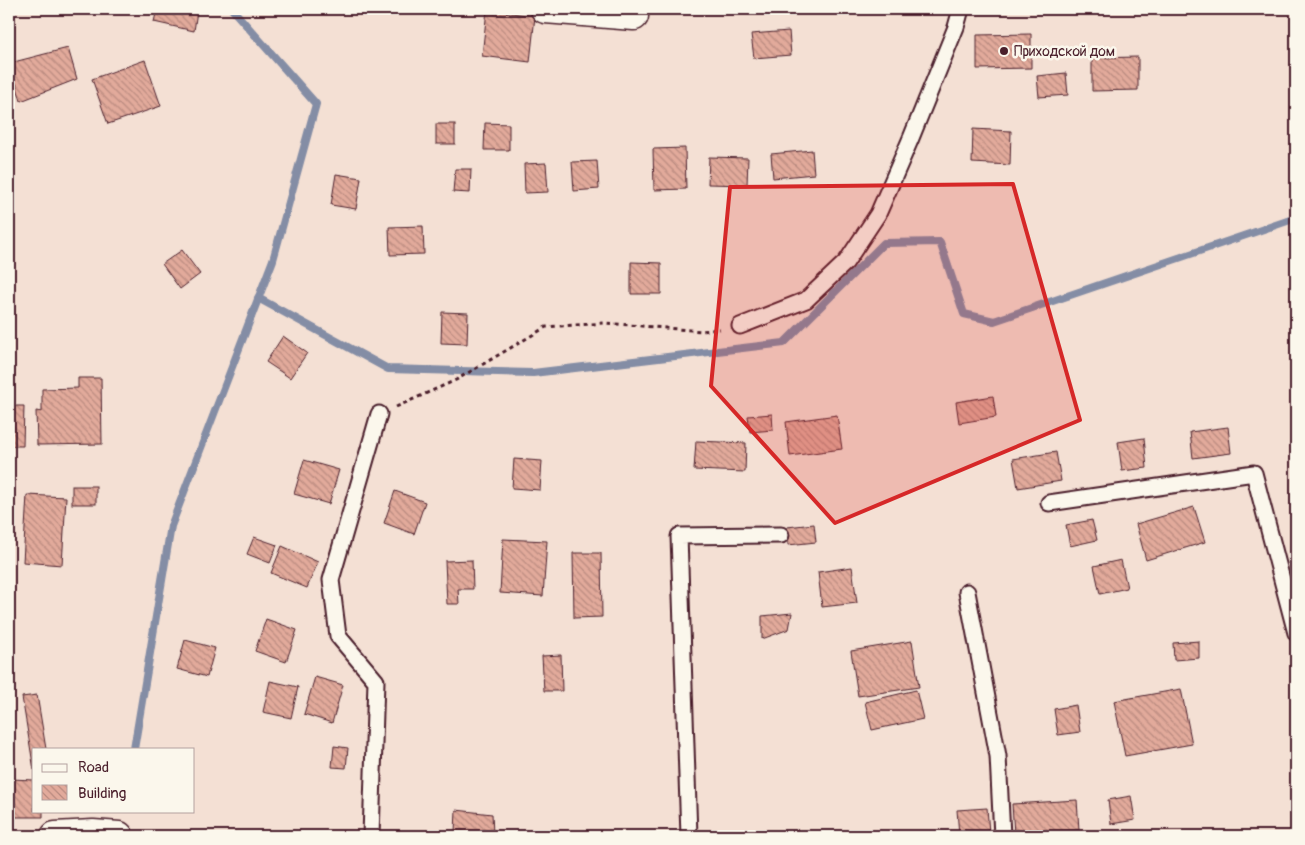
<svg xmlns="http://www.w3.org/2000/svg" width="1305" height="845" viewBox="0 0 1305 845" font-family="Pangolin,sans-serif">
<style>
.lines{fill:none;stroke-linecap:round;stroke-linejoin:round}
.stream{stroke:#848da5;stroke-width:8}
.building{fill:url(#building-back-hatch);stroke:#4a1f2b}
.lane-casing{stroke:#4a1f2b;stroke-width:19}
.street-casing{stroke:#4a1f2b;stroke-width:31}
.path{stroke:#4a1f2b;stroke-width:3;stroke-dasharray:4 4;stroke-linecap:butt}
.lane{stroke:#fbf7ec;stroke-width:15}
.street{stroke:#fbf7ec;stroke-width:28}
.marked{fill:#d62828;fill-opacity:0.2;stroke:#d62828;stroke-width:4;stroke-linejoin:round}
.poi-dot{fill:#4a1f2b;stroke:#fbf7ec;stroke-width:2}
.labels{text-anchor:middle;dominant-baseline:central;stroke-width:5;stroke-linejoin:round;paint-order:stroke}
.poi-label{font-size:14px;fill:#4a1f2b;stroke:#fbf7ec;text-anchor:start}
</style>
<defs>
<pattern id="building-back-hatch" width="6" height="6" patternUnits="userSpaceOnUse" patternTransform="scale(1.25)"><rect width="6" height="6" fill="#e2aa9b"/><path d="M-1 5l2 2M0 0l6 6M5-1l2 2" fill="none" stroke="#b98a7f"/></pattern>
</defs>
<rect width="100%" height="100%" fill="#f4e0d4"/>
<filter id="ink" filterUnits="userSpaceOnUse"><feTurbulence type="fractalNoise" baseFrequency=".02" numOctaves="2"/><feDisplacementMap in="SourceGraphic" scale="10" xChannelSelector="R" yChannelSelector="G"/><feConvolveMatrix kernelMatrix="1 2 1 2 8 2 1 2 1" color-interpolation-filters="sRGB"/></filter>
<g filter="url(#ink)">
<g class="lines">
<g class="stream">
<path d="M258 298 388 369 533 373 784 343 884 243 940 242 964 314 994 321 1296 218"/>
<path d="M134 749 171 526 273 260 316 104 232 9"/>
</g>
</g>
<g class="building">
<path d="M157 9H184L197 11 194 31 154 22Z"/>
<path d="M487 10 535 16 530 62 482 56Z"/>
<path d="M789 31 791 55 754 58 751 34Z"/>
<path d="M1031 34V68L977 69V35Z"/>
<path d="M68 48 77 79 21 101 10 63Z"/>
<path d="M1138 57V90L1092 91V58Z"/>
<path d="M145 60 161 106 108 124 92 79Z"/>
<path d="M1066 73 1068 95 1039 97 1037 76Z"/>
<path d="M485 123 509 124V150H484Z"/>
<rect x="436" y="124" width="19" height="20"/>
<path d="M973 129 1011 131 1010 165 972 163Z"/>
<path d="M685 148 686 189 654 190 653 149Z"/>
<path d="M812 150 814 174 773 178 771 154Z"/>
<path d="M709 157 748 158 747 185 708 184Z"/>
<path d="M597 161 599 189 574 191 572 162Z"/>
<path d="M546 163 548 192 525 193 524 164Z"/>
<path d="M455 169H471L470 193 453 192Z"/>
<path d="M336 174 361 178 356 209 331 205Z"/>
<path d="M423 226 424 254 390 255 389 227Z"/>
<path d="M182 250 200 274 180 289 162 264Z"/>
<path d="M631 262 661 263V294H631Z"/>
<path d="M442 312 468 313 467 344 441 343Z"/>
<path d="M283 336 307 353 290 378 266 362Z"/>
<path d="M78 378H101L102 444 37 445 36 411 42 412V389L78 388Z"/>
<path d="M993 396 996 417 959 423 956 402Z"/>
<path d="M9 406H24L23 446H9Z"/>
<path d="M772 414 773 430 750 432 748 416Z"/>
<path d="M837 415 842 449 790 456 786 422Z"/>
<path d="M1291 418H1296V440H1294Z"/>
<path d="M1228 427 1231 453 1193 458 1190 432Z"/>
<path d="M1144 438 1147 468 1122 471 1118 442Z"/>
<path d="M696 441 746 443 745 472 694 470Z"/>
<path d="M1056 452 1061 481 1018 488 1013 459Z"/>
<path d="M514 459 542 461 540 490 512 488Z"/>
<path d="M304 460 339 470 329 504 294 494Z"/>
<rect x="72" y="486" width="24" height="18"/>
<path d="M395 491 425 502 414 534 384 523Z"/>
<path d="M27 495 66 497 62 565 23 562Z"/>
<path d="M1194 507 1205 542 1146 560 1136 524Z"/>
<path d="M1092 520 1097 540 1070 546 1066 525Z"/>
<path d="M814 524 816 542 788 545 787 527Z"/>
<path d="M254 537 277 545 270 563 247 554Z"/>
<path d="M503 539 547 541 543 596 500 593Z"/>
<path d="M282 546 318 562 307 588 271 573Z"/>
<path d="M573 553H601L602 617 574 618Z"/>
<path d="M472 560 473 589H458L459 604H447L445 561Z"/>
<path d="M1121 560 1127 588 1100 594 1094 566Z"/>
<path d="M852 567 857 603 822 607 818 572Z"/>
<path d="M792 613 789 629 762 639V616Z"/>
<path d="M266 619 297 630 286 662 255 651Z"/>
<path d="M185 640 215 648 207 677 177 669Z"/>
<path d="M912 641 919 687 858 696 851 651Z"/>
<path d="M1199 641V658L1174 660 1173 643Z"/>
<path d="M561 655 562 691H544L542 656Z"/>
<path d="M315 677 343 685 332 723 304 714Z"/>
<path d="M270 681 298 687 291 718 263 712Z"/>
<path d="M1181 689 1192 744 1125 756 1114 701Z"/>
<path d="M916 690 923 719 872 730 865 702Z"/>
<path d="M37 695 46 749H34V770L22 697Z"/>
<path d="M1076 705 1080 732 1058 735 1054 709Z"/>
<path d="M334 746 348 748 346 768 332 767Z"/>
<path d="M10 779 34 780V811H43V817H10Z"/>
<path d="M1131 796 1135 820 1111 824 1108 800Z"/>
<path d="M1077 800 1079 830 1014 834 1012 804Z"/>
<path d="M987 808 989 833 959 835 957 810Z"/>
<path d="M456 810 492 814 493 834 455 832Z"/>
</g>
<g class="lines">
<defs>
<g id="lane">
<path d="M740 326 806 300 846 262 878 214 911 138 956 27 961 9"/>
<path d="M1049 503 1254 473 1296 633"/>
<path d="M967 592 998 756 1002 836"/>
<path d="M371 836 376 681 338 636 331 580 379 414"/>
<path d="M689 836 679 536 781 535"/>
</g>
<g id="street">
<path d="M545 9 634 16"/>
<path d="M55 836 93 834 119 836"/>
</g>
</defs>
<use href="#lane" class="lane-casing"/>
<use href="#street" class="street-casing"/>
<path class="path" d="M396 407 456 380 546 327 605 323 702 331 720 329"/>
<use href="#lane" class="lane"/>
<use href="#street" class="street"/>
</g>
</g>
<path class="marked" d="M1013 184 1080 420 835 523 711 386 730 187Z"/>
<circle class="poi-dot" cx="1004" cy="51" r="5"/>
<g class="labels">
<g class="poi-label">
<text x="1014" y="51">Приходской дом</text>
</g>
</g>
<rect width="1305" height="845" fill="none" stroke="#fbf7ec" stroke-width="30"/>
<rect x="15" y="15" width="1275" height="815" fill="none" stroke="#4a1f2b" stroke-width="2" filter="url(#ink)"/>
<rect x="32" y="748" width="162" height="65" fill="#fbf7ec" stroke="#b4a19f"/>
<rect x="42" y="764" width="25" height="8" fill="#fbf7ec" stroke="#b4a19f"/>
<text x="78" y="772" font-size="15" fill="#4a1f2b">Road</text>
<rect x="42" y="785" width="25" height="15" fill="url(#building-back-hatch)" stroke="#b4a19f"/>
<text x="78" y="798" font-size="15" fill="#4a1f2b">Building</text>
</svg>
